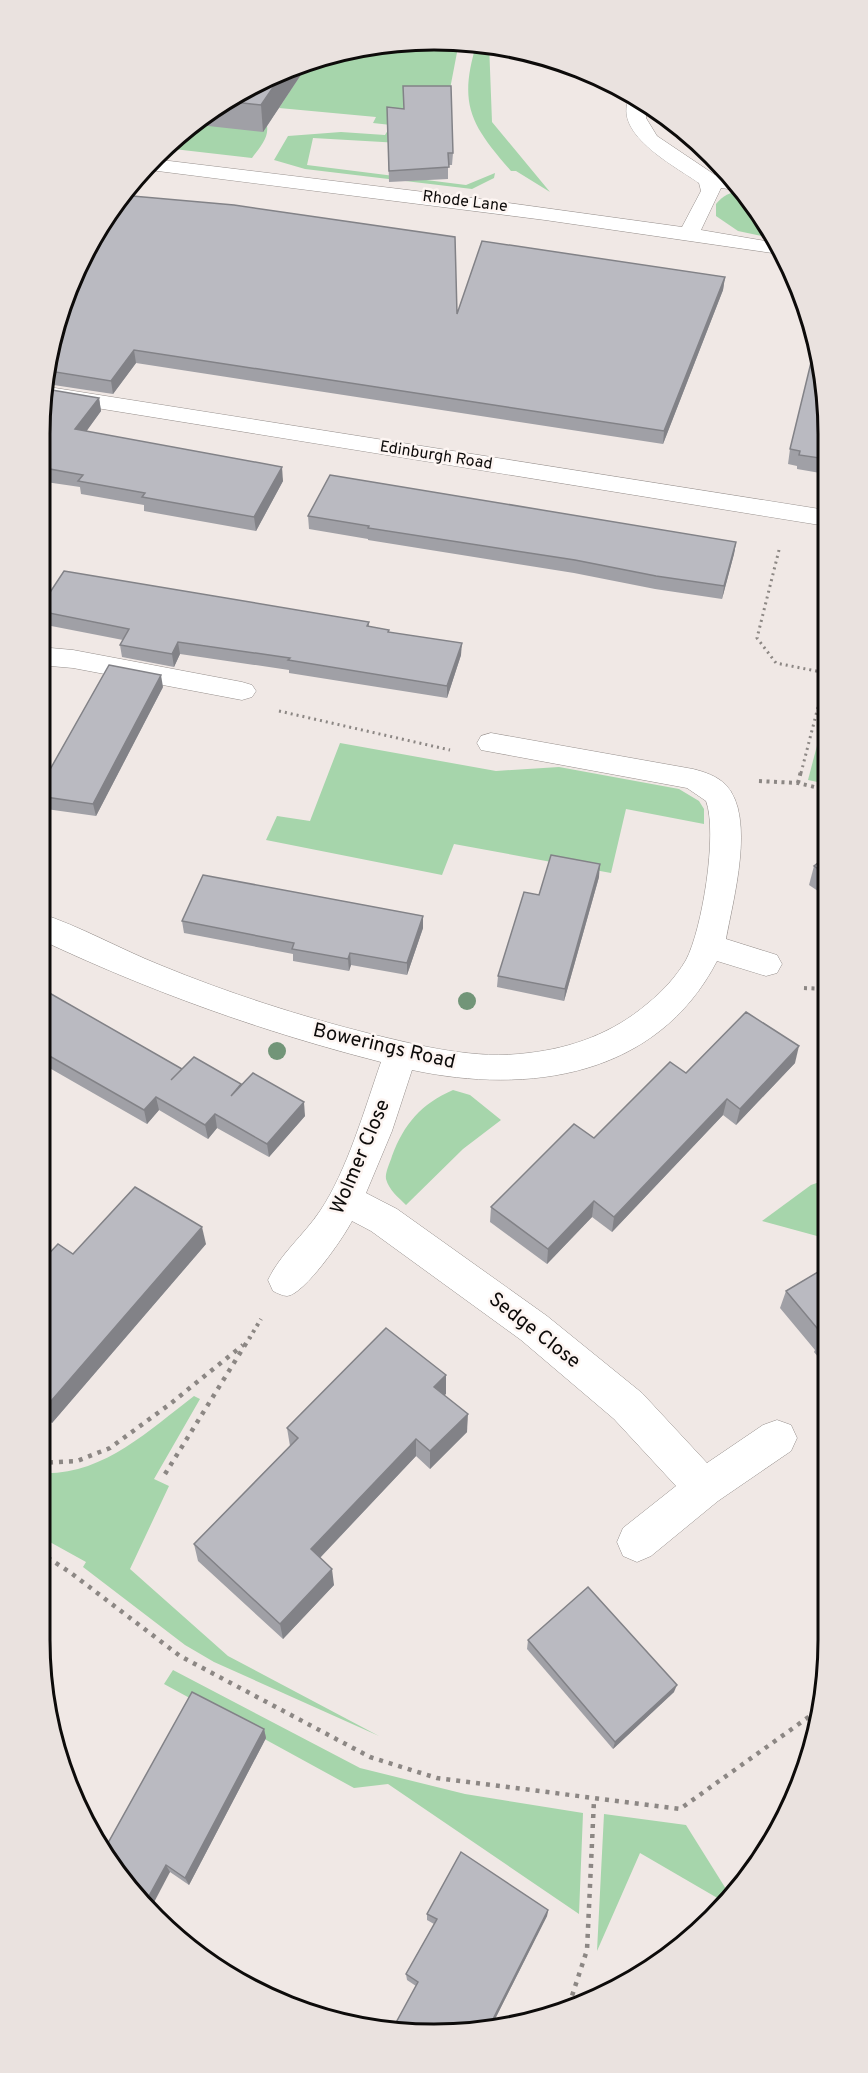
<svg xmlns="http://www.w3.org/2000/svg" width="868" height="2073" viewBox="0 0 868 2073" font-family="Overpass,sans-serif">
<style>
.green{fill:#a6d5ab}
.lines{fill:none;stroke-linecap:round;stroke-linejoin:round}
.minor-casing{stroke:#968f8c;stroke-width:1}
.path-far2{stroke:#8c8784;stroke-width:3;stroke-dasharray:2 4;stroke-linecap:butt}
.path-far1{stroke:#8c8784;stroke-width:4;stroke-dasharray:3 4.5;stroke-linecap:butt}
.path{stroke:#8c8784;stroke-width:4.5;stroke-dasharray:4 6;stroke-linecap:butt}
.minor{fill:#fff;fill-rule:evenodd}
.tree{fill:#729578}
.wall{fill:#a0a0a6}
.shaded-wall{fill:#828287}
.building{fill:#babac1;stroke:#828287;stroke-width:1.5}
.labels{text-anchor:middle;dominant-baseline:central;stroke-width:5;stroke-linejoin:round;paint-order:stroke}
.far-street-label{font-size:16px;fill:#0d0b0a;stroke:#fdf5f2}
.street-label{font-size:20px;fill:#0d0b0a;stroke:#fdf5f2}
.rim{fill:none;stroke:#0d0b0a;stroke-width:3}
</style>
<rect width="100%" height="100%" fill="#f0e8e5"/>
<g class="green">
<path d="M408 40 459 42 450 89 403 110 400 143 313 138 307 165 466 185 495 173 494 178 472 189 305 169 274 160 288 136 341 132 385 135 391 125 373 123 376 117 279 108 310 60 331 53Z"/>
<path d="M477 42 489 43 492 122 550 192 516 171H511C470 124 458 104 477 42Z"/>
<path d="M190 124 267 126C269 138 259 148 252 158L165 148Z"/>
<path d="M744 192 775 239 738 231 716 216V204C724 195 731 191 744 192Z"/>
<path d="M826 711 827 784 808 780Z"/>
<path d="M340 743 496 771 559 767 679 789 699 801 704 809V824L626 809 611 873 454 844 442 875 266 840 277 816 310 821Z"/>
<path d="M453 1090 470 1095 501 1120 463 1149 406 1205C398 1197 389 1190 386 1179 385 1172 390 1163 392 1156 404 1124 421 1104 453 1090Z"/>
<path d="M828 1179V1239L762 1221 811 1185Z"/>
<path d="M194 1396 200 1399 154 1479 169 1486 130 1569 228 1656 379 1736 214 1662 185 1645 83 1567 86 1562 39 1536V1473C101 1477 148 1431 194 1396Z"/>
<path d="M173 1670 360 1768 465 1794 583 1813 579 1914 388 1784 354 1788 164 1684Z"/>
<path d="M604 1814 686 1825 731 1897 726 1903 640 1853 597 1951Z"/>
</g>
<g class="lines">
<defs>
<g id="minor">
<path d="M631 95 647 102 646 118 657 136 715 175 735 179 743 191 721 188 701 230 777 243 786 255 545 220 142 169 153 159 465 197 682 227 701 191 699 183C675 166 608 132 631 95Z"/>
<path d="M55 388 826 510V526L47 400V390Z"/>
<path d="M39 647 73 650 242 682 252 685 256 691 252 697 242 700 73 668 39 665Z"/>
<path d="M491 733 693 769C705 772 717 776 726 785 756 817 733 900 726 939L777 955 782 964 777 973 766 976 717 961C657 1077 529 1095 412 1070L392 1131 366 1193 397 1209 547 1316 642 1393 707 1463 763 1425 777 1420 791 1425 797 1438 791 1451 718 1501 651 1556 637 1562 623 1556 617 1542 623 1528 676 1486 614 1419 521 1340 371 1231 352 1221C344 1237 304 1295 287 1296 283 1296 277 1293 273 1291L268 1280C280 1254 304 1235 320 1211 347 1171 365 1108 381 1062 263 1032 149 991 39 939V913C80 926 120 949 160 965 228 993 299 1016 371 1034 421 1046 476 1060 528 1053 572 1048 613 1033 647 1004 662 992 676 977 686 960 702 930 718 833 706 801L687 788 481 750 477 743 481 736Z"/>
</g>
</defs>
<use href="#minor" class="minor-casing"/>
<g class="path-far2">
<path d="M779 550 757 638 776 663 826 673"/>
<path d="M279 711 450 750"/>
<path d="M801 773 826 676"/>
</g>
<g class="path-far1">
<path d="M759 781 798 783 827 790"/>
<path d="M798 783 801 771"/>
<path d="M804 988 827 989"/>
<path d="M249 1339 261 1319"/>
</g>
<g class="path">
<path d="M39 1463 77 1461 110 1448 170 1404 243 1345"/>
<path d="M165 1474 250 1337"/>
<path d="M39 1552 71 1573 180 1656 370 1757 437 1778 680 1809 817 1711"/>
<path d="M569 2005 587 1950 594 1800"/>
</g>
<use href="#minor" class="minor"/>
</g>
<g class="tree">
<circle cx="467" cy="1001" r="9"/>
<circle cx="277" cy="1051" r="9"/>
</g>
<g class="wall">
<path d="M310 61 263 132 190 124 259 80Z"/>
<path d="M387 107 453 153 452 165H448V179L389 182Z"/>
<path d="M725 277 723 290 663 444 136 363 113 394 47 384 60 307 457 314Z"/>
<path d="M826 382V474L797 469V466L788 464 790 449Z"/>
<path d="M99 398 101 411 86 431 283 481 256 531 144 511V505L81 494 80 487 39 481V434Z"/>
<path d="M308 516 736 542 734 554 722 599 655 589 574 573 368 540V539L309 529Z"/>
<path d="M39 609 369 622V627L389 630V632L461 655 447 698 289 673V670L180 654 174 667 122 657 120 645 123 640 41 624 39 617Z"/>
<path d="M163 687 96 816 39 808V789Z"/>
<path d="M827 856V897L809 885 814 866Z"/>
<path d="M599 877 564 1001 497 987 498 976 539 895Z"/>
<path d="M182 921 423 928 407 975 351 965 349 971 293 961V954L184 933Z"/>
<path d="M39 987 182 1069 241 1084 305 1116 269 1157 217 1128 208 1139 159 1110 147 1124 39 1062Z"/>
<path d="M795 1063 736 1125 723 1115 612 1232 592 1217 547 1264 490 1222 491 1207 594 1138 686 1073Z"/>
<path d="M206 1244 52 1423 39 1414V1264L73 1254Z"/>
<path d="M828 1266V1369L814 1352 815 1350 780 1308 786 1291Z"/>
<path d="M446 1394 444 1395 467 1432 430 1469 416 1456 320 1558 334 1585 283 1639 198 1561 194 1544 290 1446 287 1428Z"/>
<path d="M528 1640 674 1692 613 1749 527 1649Z"/>
<path d="M264 1729 266 1738 189 1885 170 1872 137 1899Z"/>
<path d="M548 1910 547 1916 491 2027 392 2030 416 1986 407 1980 406 1974 434 1924 427 1920V1914Z"/>
</g>
<g class="shaded-wall">
<path d="M310 61 263 132 261 105 285 70Z"/>
<path d="M725 277 723 290 663 444 664 431Z"/>
<path d="M134 350 136 363 113 394 111 381Z"/>
<path d="M99 398 101 411 78 443 75 429Z"/>
<path d="M282 467 283 481 256 531 254 517Z"/>
<path d="M736 542 734 554 722 599 724 586Z"/>
<path d="M178 642 180 654 174 667 172 654Z"/>
<path d="M462 643 461 655 447 698V686Z"/>
<path d="M161 675 163 687 96 816 93 804Z"/>
<path d="M600 864 599 877 564 1001 565 989Z"/>
<path d="M423 916V928L407 975V963Z"/>
<path d="M350 953 351 965 349 971 348 959Z"/>
<path d="M799 1046 795 1063 736 1125 740 1109Z"/>
<path d="M156 1097 159 1110 147 1124 144 1110Z"/>
<path d="M727 1099 723 1115 612 1232 614 1217Z"/>
<path d="M304 1102 305 1116 269 1157 267 1144Z"/>
<path d="M215 1114 217 1128 208 1139 205 1125Z"/>
<path d="M594 1201 592 1217 547 1264 548 1249Z"/>
<path d="M202 1227 206 1244 52 1423 45 1408Z"/>
<path d="M446 1375V1394L434 1405V1387Z"/>
<path d="M468 1414 467 1432 430 1469V1451Z"/>
<path d="M416 1439V1456L313 1565 311 1549Z"/>
<path d="M332 1569 334 1585 283 1639 280 1624Z"/>
<path d="M677 1685 674 1692 613 1749 615 1742Z"/>
<path d="M264 1729 266 1738 189 1885 185 1878Z"/>
<path d="M166 1865 170 1872 150 1910 144 1905Z"/>
<path d="M548 1910 547 1916 491 2027H489Z"/>
</g>
<g class="building">
<path d="M285 70 261 105 225 101 259 80Z"/>
<path d="M403 86H451L453 153H448L449 167 389 171 387 107 404 109Z"/>
<path d="M121 195 234 205 455 237 457 314 482 241 725 277 664 431 134 350 111 381 49 371 60 307 92 237Z"/>
<path d="M815 346 826 382V459L799 455 800 451 790 449Z"/>
<path d="M46 389 99 398 75 429 282 467 254 517 142 497 145 493 78 481 83 475 39 467V434Z"/>
<path d="M330 475 736 542 724 586 656 576 575 560 368 528 369 526 308 516Z"/>
<path d="M64 571 369 622 367 626 389 630 388 632 462 643 447 686 288 660 290 658 178 642 172 654 120 645 129 629 39 611V609Z"/>
<path d="M109 665 161 675 93 804 39 796V789Z"/>
<path d="M551 855 600 864 565 989 498 976 524 892 539 895Z"/>
<path d="M827 856V875L814 866Z"/>
<path d="M203 875 423 916 407 963 350 953 348 959 292 949 294 943 182 921Z"/>
<path d="M39 987 182 1069 171 1080 194 1057 241 1084 231 1096 253 1073 304 1102 267 1144 215 1114 205 1125 156 1097 144 1110 39 1050Z"/>
<path d="M746 1012 799 1046 740 1109 727 1099 614 1217 594 1201 548 1249 491 1207 574 1124 594 1138 670 1062 686 1073Z"/>
<path d="M135 1187 202 1227 45 1408 39 1403V1264L58 1244 73 1254Z"/>
<path d="M828 1266V1345L820 1335 822 1334 786 1291Z"/>
<path d="M386 1328 446 1375 434 1387 468 1414 430 1451 416 1439 311 1549 332 1569 280 1624 194 1544 298 1438 287 1428Z"/>
<path d="M588 1587 677 1685 615 1742 528 1640Z"/>
<path d="M192 1692 264 1729 185 1878 166 1865 144 1905 137 1899 103 1852Z"/>
<path d="M461 1852 548 1910 489 2027 392 2030 418 1982 406 1974 437 1919 427 1914Z"/>
</g>
<g class="labels">
<g class="far-street-label">
<text transform="translate(465 202) rotate(7)">Rhode Lane</text>
<text transform="translate(436 456) rotate(9)">Edinburgh Road</text>
</g>
<g class="street-label">
<text transform="translate(384 1047) rotate(13)">Bowerings Road</text>
<text transform="translate(361 1157) rotate(-67)">Wolmer Close</text>
<text transform="translate(534 1331) rotate(38)">Sedge Close</text>
</g>
</g>
<path d="M0 0H868V2073H0ZM434 50H434A384 384 0 0 1 818 434V1640A384 384 0 0 1 434 2024H434A384 384 0 0 1 50 1640V434A384 384 0 0 1 434 50Z" fill="#eae2df" fill-rule="evenodd"/>
<path class="rim" d="M434 50H434A384 384 0 0 1 818 434V1640A384 384 0 0 1 434 2024H434A384 384 0 0 1 50 1640V434A384 384 0 0 1 434 50Z"/>
</svg>
